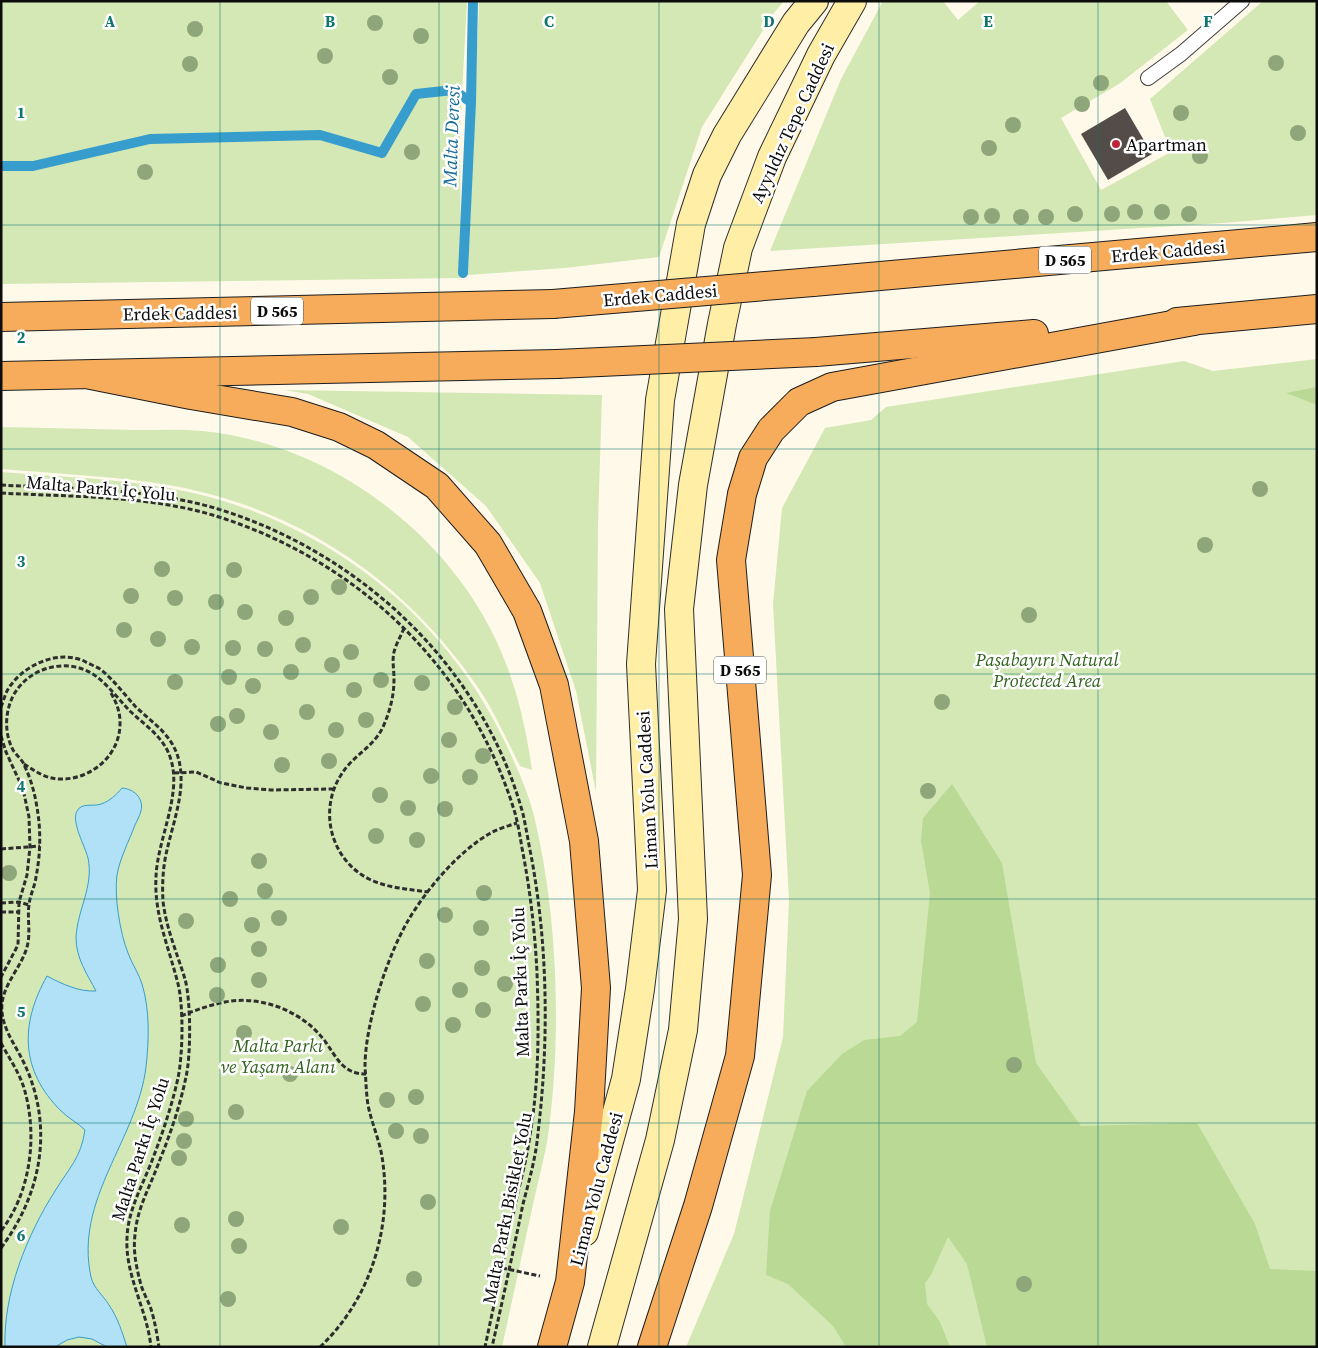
<svg xmlns="http://www.w3.org/2000/svg" width="1318" height="1348" viewBox="0 0 1318 1348" font-family="'Source Serif 4',serif">
<style>
.green{fill:#d4e8b5}
.forest{fill:#b9d994}
.water{fill:#b0e1f6;stroke:#379dcd}
.lines{fill:none;stroke-linecap:round;stroke-linejoin:round}
.stream{stroke:#379dcd;stroke-width:10}
.building{fill:#544c48}
.service-casing{stroke:#3f3f3f;stroke-width:16}
.secondary-casing{stroke:#2e2e2e;stroke-width:30}
.trunk-casing{stroke:#1d1d1d;stroke-width:30}
.path{stroke:#2e2e2e;stroke-width:3;stroke-dasharray:5 2.5;stroke-linecap:butt}
.service{stroke:#fff;stroke-width:14}
.secondary{stroke:#ffeea6;stroke-width:28}
.trunk{stroke:#f6ac5a;stroke-width:28}
.trunk-bridge-casing{stroke:#1d1d1d;stroke-width:30;stroke-linecap:butt}
.trunk-bridge{stroke:#f6ac5a;stroke-width:28}
.tree{fill:#8ea679}
.grid{fill:none;stroke:#0f766e;stroke-width:1;stroke-opacity:0.55}
.poi-dot{fill:#bb2538;stroke:#fff;stroke-width:2}
.labels{text-anchor:middle;dominant-baseline:central;stroke-width:5;stroke-linejoin:round;paint-order:stroke}
.shield{fill:#fff;stroke:#555;stroke-width:1}
.shield-label{font-size:16px;font-weight:bold;fill:#0c0c0c}
.street-label{font-size:18px;fill:#0c0c0c;stroke:#fff}
.poi-label{font-size:18px;fill:#0c0c0c;stroke:#fff;text-anchor:start}
.park-label{font-size:18px;font-style:italic;fill:#31631d;stroke:#fff}
.water-label{font-size:19px;font-style:italic;fill:#166c9c;stroke:#fff}
.grid-label{font-size:16px;text-anchor:middle;font-weight:bold;fill:#0f766e;stroke:#fff;stroke-width:5;stroke-linejoin:round;paint-order:stroke}
</style>
<rect width="100%" height="100%" fill="#fff9ea"/>
<g class="green">
<path d="M1 1H467L460 132 461 278 1 284Z"/>
<path d="M479 1H784L774 13 702 127 659 257 565 268 468 275Z"/>
<path d="M883 1H943L958 20 980 1H1166L1188 30 1119 84 1061 118 1101 190 1171 152 1150 99 1263 1H1317V215L1223 223 770 251 841 79Z"/>
<path d="M1317 359V1347H686L734 1234 783 1037 789 900 773 604 782 508 825 428 871 420 886 407 1184 361 1213 371Z"/>
<path d="M284 390 602 395 598 524 596 792 576 691 540 583 486 506 408 437 308 394Z"/>
<path d="M1 427C47 428 92 429 138 430 159 430 181 429 202 431 328 443 450 533 500 649 517 688 526 728 532 770L520 766C506 738 493 709 475 683 403 580 299 509 174 486 117 476 58 474 1 469Z"/>
<path d="M1 472C74 478 150 479 220 500 345 537 451 626 506 744 516 766 527 789 533 812 558 912 562 1035 548 1136 544 1161 537 1185 532 1209 522 1255 512 1301 502 1347H1Z"/>
</g>
<g class="forest">
<path d="M1317 387V405L1286 393Z"/>
<path d="M952 784 1002 863 1036 1063 1081 1126 1197 1123 1255 1224 1270 1269 1317 1271V1347H987L967 1264 948 1237 931 1275 925 1283 927 1304 940 1322 950 1347H846L833 1326 788 1284 766 1275 770 1211 807 1091 842 1054 864 1040 900 1036 917 1022 930 893 921 841 923 818Z"/>
</g>
<path class="water" d="M122 788C134 789 144 798 141 811 140 815 137 821 135 825 129 841 120 858 117 875 114 896 120 933 128 953 132 964 139 974 142 984 150 1010 149 1040 146 1067 137 1140 74 1199 91 1277 94 1289 103 1295 109 1305 118 1318 122 1332 127 1347H107L92 1339 79 1337 67 1340 55 1347H5C3 1294 27 1235 55 1191 69 1168 81 1158 85 1130 78 1123 68 1118 61 1111 20 1070 20 1024 47 976 62 984 79 992 96 991 87 974 76 958 76 938 77 910 94 887 88 858 85 846 71 822 77 811 82 802 93 807 101 804 110 801 116 795 122 788Z"/>
<g class="lines">
<g class="stream">
<path d="M1 166H33L150 139 320 135 382 153 416 94 453 90 471 102"/>
<path d="M463 273 471 102 473 1"/>
</g>
</g>
<path class="building" d="M1125 108 1152 154 1108 180 1081 134Z"/>
<g class="lines">
<defs>
<path id="service" d="M1148 78 1181 54 1242 1"/>
<g id="secondary">
<path d="M584 1232 626 1079 640 989 652 890 641 664 660 400 691 224 707 175 727 135 796 23 814 1"/>
<path d="M602 1347 660 1140 683 1030 693 919 679 609 693 485 722 324 738 248 772 157 821 55 852 1"/>
</g>
<g id="trunk">
<path d="M813 282 1317 237"/>
<path d="M1 317 553 304"/>
<path d="M1177 322 1317 309"/>
<path d="M816 352 1034 334"/>
<path d="M91 375 191 395 292 412 339 427 376 445 437 486 488 544 527 611 554 685 584 841 596 988 589 1112 570 1282 552 1347"/>
<path d="M1 376 557 364"/>
<path d="M652 1347 698 1206 740 1056 757 875 731 560 742 494 753 458 771 430 799 402 832 387 1194 321"/>
</g>
</defs>
<use href="#service" class="service-casing"/>
<use href="#secondary" class="secondary-casing"/>
<use href="#trunk" class="trunk-casing"/>
<g class="path">
<path d="M1 485C73 489 148 488 218 509 361 553 483 667 523 814 526 827 528 841 531 855 548 946 549 1041 538 1133 536 1157 529 1181 523 1204 513 1252 503 1299 492 1347"/>
<path d="M1 493C72 497 147 495 216 516 359 561 471 668 515 813 518 824 520 836 522 848 530 889 535 931 537 973 539 1027 539 1082 530 1135 527 1159 520 1182 515 1206 505 1253 495 1300 485 1347"/>
<path d="M404 628C401 636 396 644 394 652 392 660 394 670 394 679 394 696 390 711 383 727 373 748 352 756 341 775 318 811 331 860 369 879 387 888 408 889 428 892"/>
<path d="M1 707C3 702 5 695 7 691 21 666 57 649 84 661 89 664 95 666 100 669 113 679 124 694 135 706 150 721 169 732 177 754 188 785 174 819 167 850 163 866 162 884 163 901 166 928 177 953 185 979 191 1001 191 1055 186 1077 180 1106 170 1135 159 1162 150 1187 137 1208 135 1235 133 1250 136 1266 140 1281 142 1291 148 1300 151 1309 155 1322 157 1334 159 1347"/>
<path d="M1 736 6 752 23 789 29 817 30 847 27 875 19 902 18 945 1 977"/>
<path d="M24 764C35 771 46 779 60 779 91 780 121 755 120 722 120 711 116 702 111 693"/>
<path d="M174 773 196 772 221 783 247 788 271 790 333 789"/>
<path d="M1 849 40 846"/>
<path d="M1 903 19 902 29 905"/>
<path d="M1 912H19"/>
<path d="M181 1016C196 1010 210 1005 225 1002 261 995 302 1011 324 1040 337 1057 342 1074 366 1074"/>
<path d="M1 1043C9 1058 19 1072 24 1088 38 1135 31 1192 1 1231"/>
<path d="M1 1248C42 1193 54 1126 24 1063 15 1044 0 1026 2 1004 4 983 22 966 27 947 31 933 27 918 29 905 30 895 35 886 36 877 40 857 41 835 38 814 36 799 32 781 25 767 23 760 17 756 13 750 4 733 5 712 13 696 29 666 70 656 97 677 110 687 120 701 131 712 147 727 165 738 171 760 182 795 157 841 156 877 154 914 168 945 177 980 184 1003 183 1054 178 1078 172 1105 163 1132 153 1158 143 1185 128 1209 127 1238 125 1276 147 1309 151 1347"/>
<path d="M502 1268 540 1276"/>
<path d="M320 1347C369 1301 392 1230 383 1164 381 1143 372 1125 368 1105 366 1092 366 1080 365 1067 365 1024 387 956 409 919 427 889 458 852 489 834 497 829 508 826 517 823"/>
</g>
<use href="#service" class="service"/>
<use href="#secondary" class="secondary"/>
<use href="#trunk" class="trunk"/>
<defs>
<g id="trunk-bridge">
<path d="M553 304 813 282"/>
<path d="M557 364 816 352"/>
</g>
</defs>
<use href="#trunk-bridge" class="trunk-bridge-casing"/>
<use href="#trunk-bridge" class="trunk-bridge"/>
</g>
<g class="tree">
<circle cx="375" cy="23" r="8"/>
<circle cx="195" cy="29" r="8"/>
<circle cx="421" cy="36" r="8"/>
<circle cx="325" cy="56" r="8"/>
<circle cx="1276" cy="63" r="8"/>
<circle cx="190" cy="64" r="8"/>
<circle cx="390" cy="77" r="8"/>
<circle cx="1101" cy="83" r="8"/>
<circle cx="1082" cy="104" r="8"/>
<circle cx="1181" cy="113" r="8"/>
<circle cx="1013" cy="125" r="8"/>
<circle cx="1298" cy="133" r="8"/>
<circle cx="989" cy="148" r="8"/>
<circle cx="412" cy="152" r="8"/>
<circle cx="1200" cy="156" r="8"/>
<circle cx="145" cy="172" r="8"/>
<circle cx="1135" cy="212" r="8"/>
<circle cx="1162" cy="212" r="8"/>
<circle cx="1075" cy="214" r="8"/>
<circle cx="1112" cy="214" r="8"/>
<circle cx="1189" cy="214" r="8"/>
<circle cx="992" cy="216" r="8"/>
<circle cx="971" cy="217" r="8"/>
<circle cx="1021" cy="217" r="8"/>
<circle cx="1046" cy="217" r="8"/>
<circle cx="1260" cy="489" r="8"/>
<circle cx="1205" cy="545" r="8"/>
<circle cx="162" cy="569" r="8"/>
<circle cx="234" cy="570" r="8"/>
<circle cx="339" cy="587" r="8"/>
<circle cx="131" cy="596" r="8"/>
<circle cx="311" cy="597" r="8"/>
<circle cx="175" cy="598" r="8"/>
<circle cx="216" cy="602" r="8"/>
<circle cx="245" cy="612" r="8"/>
<circle cx="1029" cy="615" r="8"/>
<circle cx="286" cy="618" r="8"/>
<circle cx="124" cy="630" r="8"/>
<circle cx="158" cy="639" r="8"/>
<circle cx="303" cy="645" r="8"/>
<circle cx="192" cy="647" r="8"/>
<circle cx="233" cy="648" r="8"/>
<circle cx="265" cy="649" r="8"/>
<circle cx="351" cy="652" r="8"/>
<circle cx="332" cy="665" r="8"/>
<circle cx="291" cy="672" r="8"/>
<circle cx="229" cy="677" r="8"/>
<circle cx="381" cy="680" r="8"/>
<circle cx="175" cy="682" r="8"/>
<circle cx="422" cy="683" r="8"/>
<circle cx="253" cy="686" r="8"/>
<circle cx="354" cy="690" r="8"/>
<circle cx="942" cy="702" r="8"/>
<circle cx="455" cy="707" r="8"/>
<circle cx="307" cy="712" r="8"/>
<circle cx="237" cy="716" r="8"/>
<circle cx="366" cy="720" r="8"/>
<circle cx="218" cy="724" r="8"/>
<circle cx="336" cy="730" r="8"/>
<circle cx="271" cy="732" r="8"/>
<circle cx="449" cy="740" r="8"/>
<circle cx="483" cy="756" r="8"/>
<circle cx="329" cy="761" r="8"/>
<circle cx="282" cy="765" r="8"/>
<circle cx="431" cy="776" r="8"/>
<circle cx="470" cy="777" r="8"/>
<circle cx="928" cy="791" r="8"/>
<circle cx="380" cy="795" r="8"/>
<circle cx="408" cy="808" r="8"/>
<circle cx="445" cy="809" r="8"/>
<circle cx="376" cy="836" r="8"/>
<circle cx="417" cy="840" r="8"/>
<circle cx="259" cy="861" r="8"/>
<circle cx="9" cy="873" r="8"/>
<circle cx="265" cy="891" r="8"/>
<circle cx="484" cy="893" r="8"/>
<circle cx="230" cy="899" r="8"/>
<circle cx="445" cy="915" r="8"/>
<circle cx="279" cy="918" r="8"/>
<circle cx="186" cy="921" r="8"/>
<circle cx="252" cy="925" r="8"/>
<circle cx="481" cy="928" r="8"/>
<circle cx="259" cy="949" r="8"/>
<circle cx="427" cy="961" r="8"/>
<circle cx="218" cy="965" r="8"/>
<circle cx="482" cy="968" r="8"/>
<circle cx="259" cy="980" r="8"/>
<circle cx="505" cy="984" r="8"/>
<circle cx="460" cy="990" r="8"/>
<circle cx="217" cy="995" r="8"/>
<circle cx="423" cy="1004" r="8"/>
<circle cx="483" cy="1010" r="8"/>
<circle cx="453" cy="1025" r="8"/>
<circle cx="244" cy="1033" r="8"/>
<circle cx="1014" cy="1065" r="8"/>
<circle cx="290" cy="1074" r="8"/>
<circle cx="416" cy="1097" r="8"/>
<circle cx="387" cy="1100" r="8"/>
<circle cx="236" cy="1112" r="8"/>
<circle cx="186" cy="1119" r="8"/>
<circle cx="396" cy="1131" r="8"/>
<circle cx="421" cy="1136" r="8"/>
<circle cx="184" cy="1141" r="8"/>
<circle cx="179" cy="1158" r="8"/>
<circle cx="428" cy="1202" r="8"/>
<circle cx="236" cy="1219" r="8"/>
<circle cx="182" cy="1225" r="8"/>
<circle cx="341" cy="1227" r="8"/>
<circle cx="239" cy="1246" r="8"/>
<circle cx="414" cy="1279" r="8"/>
<circle cx="1024" cy="1284" r="8"/>
<circle cx="228" cy="1299" r="8"/>
</g>
<path class="grid" d="M220 1V1347M439 1V1347M659 1V1347M879 1V1347M1098 1V1347M1 225H1317M1 449H1317M1 674H1317M1 899H1317M1 1123H1317"/>
<circle class="poi-dot" cx="1116" cy="144" r="5"/>
<g class="labels">
<g class="shield">
<rect x="1039" y="246.5" width="52" height="27" rx="4"/>
<rect x="251" y="297.5" width="52" height="27" rx="4"/>
<rect x="714" y="656.5" width="52" height="27" rx="4"/>
</g>
<g class="shield-label">
<text x="1065" y="260">D 565</text>
<text x="277" y="311">D 565</text>
<text x="740" y="670">D 565</text>
</g>
<g class="street-label">
<text transform="translate(792 123) rotate(-65)">Ayyıldız Tepe Caddesi</text>
<text transform="translate(1168 251) rotate(-5)">Erdek Caddesi</text>
<text transform="translate(660 295) rotate(-5)">Erdek Caddesi</text>
<text transform="translate(180 313) rotate(-1)">Erdek Caddesi</text>
<text transform="translate(101 488) rotate(5)">Malta Parkı İç Yolu</text>
<text transform="translate(647 790) rotate(-93)">Liman Yolu Caddesi</text>
<text transform="translate(520 982) rotate(-92)">Malta Parkı İç Yolu</text>
<text transform="translate(140 1149) rotate(-72)">Malta Parkı İç Yolu</text>
<text transform="translate(596 1189) rotate(-75)">Liman Yolu Caddesi</text>
<text transform="translate(507 1208) rotate(-79)">Malta Parkı Bisiklet Yolu</text>
</g>
<g class="poi-label">
<text x="1126" y="144">Apartman</text>
</g>
<g class="park-label">
<text x="1047" y="659">Paşabayırı Natural<tspan x="1047" dy="21">Protected Area</tspan></text>
<text x="278" y="1045">Malta Parkı<tspan x="278" dy="21">ve Yaşam Alanı</tspan></text>
</g>
<g class="water-label">
<text transform="translate(451 136) rotate(-88)">Malta Deresi</text>
</g>
</g>
<g class="grid-label">
<text x="110" y="27">A</text>
<text x="330" y="27">B</text>
<text x="549" y="27">C</text>
<text x="769" y="27">D</text>
<text x="988" y="27">E</text>
<text x="1208" y="27">F</text>
<text x="21" y="118">1</text>
<text x="21" y="343">2</text>
<text x="21" y="567">3</text>
<text x="21" y="792">4</text>
<text x="21" y="1017">5</text>
<text x="21" y="1241">6</text>
</g>
<rect width="1318" height="1348" fill="none" stroke="#0c0c0c" stroke-width="5"/>
</svg>
